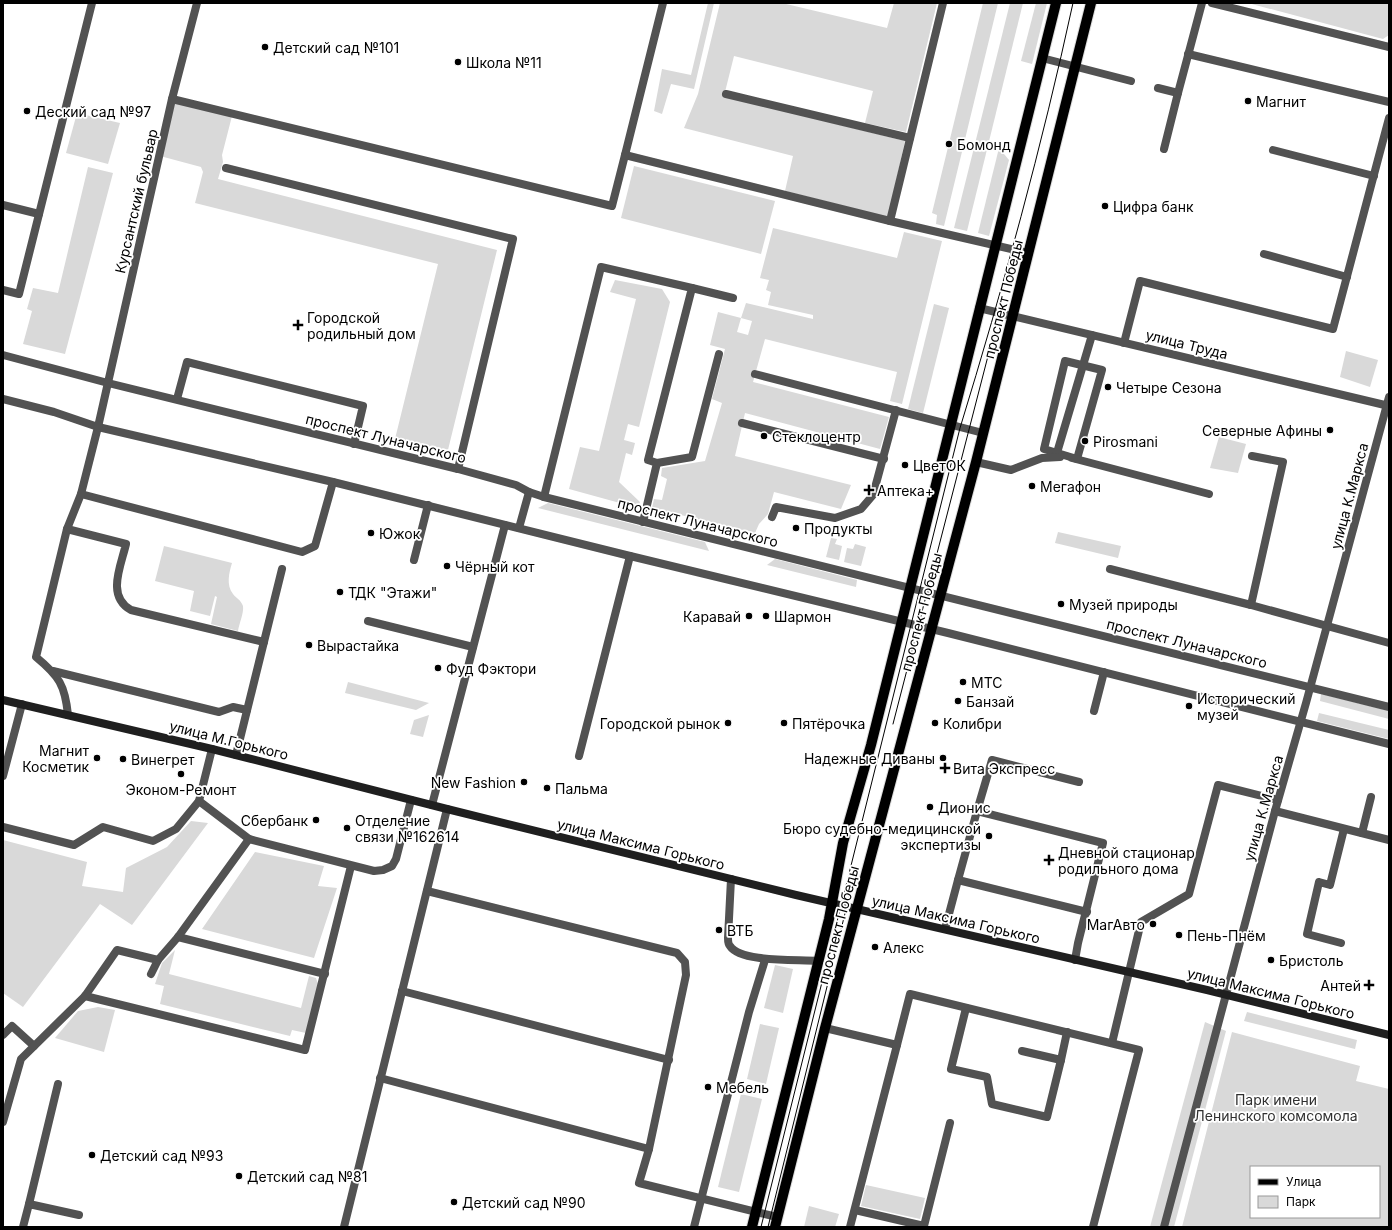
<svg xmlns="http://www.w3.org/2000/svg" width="1392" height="1230" viewBox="0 0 1392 1230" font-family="Inter,sans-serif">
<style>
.green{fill:#d9d9d9;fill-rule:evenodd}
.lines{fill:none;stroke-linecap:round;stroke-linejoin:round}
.primary-casing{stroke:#dbdbdb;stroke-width:12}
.lane{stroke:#525252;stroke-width:8}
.street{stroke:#525252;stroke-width:8}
.secondary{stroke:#1f1f1f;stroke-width:8}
.primary{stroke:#000;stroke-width:10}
.tram{stroke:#000;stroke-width:1}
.poi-dot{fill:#000;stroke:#fff;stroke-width:1.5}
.labels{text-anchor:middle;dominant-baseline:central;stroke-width:3.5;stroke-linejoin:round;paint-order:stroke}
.poi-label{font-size:14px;fill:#000;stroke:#fff;text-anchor:start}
.street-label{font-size:14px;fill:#000;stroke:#fff}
.park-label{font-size:14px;fill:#303030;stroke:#fff}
</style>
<rect width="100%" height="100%" fill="#fff"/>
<g class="green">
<path d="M708 3H714L694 89 671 84 662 114 654 111 662 69 691 75Z"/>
<path d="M720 3H782L887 28 894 3H937L906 132 865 123 873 91 734 56 724 96 905 141 888 217 785 191 793 156 684 128 698 94Z"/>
<path d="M983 3H998L944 226 936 224 937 215 932 213Z"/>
<path d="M1010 3H1023L967 231 954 228Z"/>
<path d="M1036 3H1047L1032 64 1021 61Z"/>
<path d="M1248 3H1389V35L1383 39Z"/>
<path d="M174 102 232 116 222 155 223 162 218 179 497 250 447 454 395 439 438 264 195 203 203 172 201 167 160 156Z"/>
<path d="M77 113 120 123 108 164 66 153Z"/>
<path d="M999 148 1009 160 989 236 978 233Z"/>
<path d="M634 166 775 201 761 254 621 218Z"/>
<path d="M88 167 113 173 65 354 23 344 32 311 27 309 33 288 58 293Z"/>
<path d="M773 228 897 258 904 232 942 241 902 404 890 401 897 372 765 339 753 382 889 417 880 449 745 413 735 456 851 485 841 509 774 492 768 514 759 524 755 533 652 508 654 499 662 500 667 479 661 476 662 468 705 461 722 403 712 399 725 349 710 345 718 312 741 318 746 303 813 319V315L768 305 771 292 766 290 769 280 760 278ZM741 318 752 321 748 335 737 332Z"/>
<path d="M615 280 662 289 670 302 639 427 628 424 624 440 635 443 632 455 626 453 619 482 640 502 638 508 569 489 580 447 599 451 636 299 610 292Z"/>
<path d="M934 304 949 308 923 413 908 409Z"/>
<path d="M1346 351 1378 360 1370 387 1340 377Z"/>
<path d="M1219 437 1246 444 1238 473 1210 468Z"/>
<path d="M548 503 705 542 709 551 538 508Z"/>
<path d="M1058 532 1121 546 1118 558 1055 543Z"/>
<path d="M831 538 837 539 835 544 842 546 839 560 826 557Z"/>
<path d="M855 544 866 547 861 566 844 562 847 548 853 549Z"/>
<path d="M164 546 232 563C229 573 226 585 233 594 236 598 241 600 243 606 244 613 239 624 238 631L211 624 217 597 215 596 210 616 190 611 194 591 155 581Z"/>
<path d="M775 559 857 580 856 587 767 565Z"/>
<path d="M348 682 429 703 416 710 345 693Z"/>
<path d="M1321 694 1389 711V719L1320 701Z"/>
<path d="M1319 713 1389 730V739L1317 721Z"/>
<path d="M429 715 423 737 410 734 414 720Z"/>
<path d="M191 821 208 823 132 925 100 904 23 1007 3 993V840L87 862 82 886 123 892 126 868 167 847Z"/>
<path d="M255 852 324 866 318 886 337 888 314 958 202 929Z"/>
<path d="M175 950 169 974 301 1008 309 976 316 978 318 984 306 1033 292 1030 290 1036 160 1004 164 986 155 984 162 963Z"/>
<path d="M775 965 793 969 783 1013 764 1008Z"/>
<path d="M98 1007 115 1010 104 1052 55 1038 78 1011Z"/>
<path d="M1247 1012 1357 1040 1355 1049 1244 1021Z"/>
<path d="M1205 1022 1226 1031 1174 1227H1150Z"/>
<path d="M760 1024 779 1028 766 1084 747 1079Z"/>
<path d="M1232 1032 1360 1066 1356 1081 1389 1089V1227H1182ZM1251 1167H1379V1217H1251Z"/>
<path d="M741 1094 762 1099 739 1192 718 1187Z"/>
<path d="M866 1185 925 1198 920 1219 861 1206Z"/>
<path d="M809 1206 839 1214 835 1227H804Z"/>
</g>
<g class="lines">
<defs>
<g id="primary">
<path d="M752 1227 829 919 843 843 871 745 1056 3"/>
<path d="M775 1227 825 1028 976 462 1091 3"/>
</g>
</defs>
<use href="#primary" class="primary-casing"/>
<g class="lane">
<path d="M663 3 625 155 890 221"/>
<path d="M943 3 890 221 1028 253"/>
<path d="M1212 3 1389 47"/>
<path d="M1188 54 1389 102"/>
<path d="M1042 58 1131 81"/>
<path d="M1158 88 1178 93 1202 3"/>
<path d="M726 94 910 138"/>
<path d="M172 99 612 206 625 155"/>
<path d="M1164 149 1178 93"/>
<path d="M1273 150 1374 176"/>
<path d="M226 168 513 239 458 469"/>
<path d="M3 205 39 214"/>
<path d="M1264 254 1347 277"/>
<path d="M692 288 733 298"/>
<path d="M3 290 19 294 92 3"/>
<path d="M1124 343 1140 281 1333 329 1389 118"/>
<path d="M1065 361 1102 370 1077 459 1044 449Z"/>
<path d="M755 374 983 433"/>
<path d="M177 399 187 362 363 406 354 444"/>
<path d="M742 423 884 459"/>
<path d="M1056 456 1092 335"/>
<path d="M1252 456 1283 462 1251 605 1389 643"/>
<path d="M1072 458 1209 494"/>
<path d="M976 462 1011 470 1042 458 1060 457"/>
<path d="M657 463 692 457 719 354"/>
<path d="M81 494 302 552 315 546 333 482"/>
<path d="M544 497 601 267 692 288 648 460 657 463 643 522"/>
<path d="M772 517 776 507 835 518 861 509 873 495 896 410"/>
<path d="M67 529 126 544C121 566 106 596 131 610L264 642"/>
<path d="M414 560 428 505"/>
<path d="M1110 569 1251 605"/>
<path d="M368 621 473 647"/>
<path d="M53 671 219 712 233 707 247 710"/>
<path d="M1094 711 1104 672"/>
<path d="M68 715C65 685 59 676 36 657L67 529 81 494 98 427"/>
<path d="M236 755 282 569"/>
<path d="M579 756 630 556"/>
<path d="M3 776 22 704"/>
<path d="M199 801 249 839"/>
<path d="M432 805 505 525"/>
<path d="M1275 811 1389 840"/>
<path d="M3 827 74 845 103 827 153 841 176 829 199 801 212 749"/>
<path d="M1362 833 1371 797"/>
<path d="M731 879 728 938C728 940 728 944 730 946 741 963 799 959 818 961"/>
<path d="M958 880 977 811"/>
<path d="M427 891 677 953 685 962 686 975 649 1149 639 1183 777 1217"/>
<path d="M945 929 958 880 1087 912"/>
<path d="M178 937 325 974"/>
<path d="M1341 943 1307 934 1319 882 1330 885 1344 829"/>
<path d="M1075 960 1078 943 1103 843 977 811 992 760 1079 782"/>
<path d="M151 974 158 960 178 937 249 839 374 871 383 870 392 866 396 859 411 800"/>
<path d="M402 991 669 1060"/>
<path d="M85 996 305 1050 351 866"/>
<path d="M966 1008 951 1069 987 1077 992 1104 1047 1117 1061 1060"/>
<path d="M825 1028 897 1045 910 994 1139 1050 1093 1227"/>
<path d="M3 1035 12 1026 34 1046"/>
<path d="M1112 1043 1141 922 1189 894 1218 785 1278 800"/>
<path d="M1022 1051 1061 1060 1067 1032"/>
<path d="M380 1078 649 1149"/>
<path d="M3 1122 21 1059 85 996 117 950 158 960"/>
<path d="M29 1204 58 1084"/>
<path d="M855 1210 924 1226 950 1123"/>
<path d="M23 1227 29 1204 79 1215"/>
<path d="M344 1227 447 809"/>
<path d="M694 1227 749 1012 765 960"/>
<path d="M850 1227 897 1045"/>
</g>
<g class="street">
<path d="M979 308 1389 406"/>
<path d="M3 355 108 383 458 469 516 485 529 492 544 497 1389 707"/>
<path d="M3 399 54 412 98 427 333 482 626 555 948 633 1389 744"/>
<path d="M98 427 172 99 197 3"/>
<path d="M519 528 529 492"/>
<path d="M1164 1227 1275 811 1306 703 1389 397"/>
</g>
<path class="secondary" d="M3 700 212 749 447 809 796 895 1207 990 1389 1035"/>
<use href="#primary" class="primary"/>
<g class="tram">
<path d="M893 724 988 356"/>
<path d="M761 1227 960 428C1003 288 1042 146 1073 3"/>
<path d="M768 1227 851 889"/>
</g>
</g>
<g class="poi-dot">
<circle cx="265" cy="47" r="4"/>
<circle cx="458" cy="62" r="4"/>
<circle cx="1248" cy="101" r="4"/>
<circle cx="27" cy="111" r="4"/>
<circle cx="949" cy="144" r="4"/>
<circle cx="1105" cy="206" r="4"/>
<path d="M296 319h4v4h4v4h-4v4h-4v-4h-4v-4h4z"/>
<circle cx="1108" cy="387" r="4"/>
<circle cx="1330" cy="430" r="4"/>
<circle cx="764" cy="436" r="4"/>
<circle cx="1085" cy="441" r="4"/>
<circle cx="905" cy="465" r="4"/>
<circle cx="1032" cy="486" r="4"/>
<path d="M867 484h4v4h4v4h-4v4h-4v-4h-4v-4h4z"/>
<circle cx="796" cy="528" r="4"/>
<circle cx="371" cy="533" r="4"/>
<circle cx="447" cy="566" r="4"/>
<circle cx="340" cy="592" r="4"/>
<circle cx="1061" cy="604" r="4"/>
<circle cx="749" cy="616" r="4"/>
<circle cx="766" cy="616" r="4"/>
<circle cx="309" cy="645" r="4"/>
<circle cx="438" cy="668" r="4"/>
<circle cx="963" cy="682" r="4"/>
<circle cx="958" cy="701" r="4"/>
<circle cx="1189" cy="706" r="4"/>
<circle cx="728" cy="723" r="4"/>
<circle cx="784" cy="723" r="4"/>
<circle cx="935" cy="723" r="4"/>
<circle cx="97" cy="758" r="4"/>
<circle cx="943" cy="758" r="4"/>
<circle cx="123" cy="759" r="4"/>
<path d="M943 762h4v4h4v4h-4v4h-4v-4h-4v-4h4z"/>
<circle cx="181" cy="774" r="4"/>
<circle cx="524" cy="782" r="4"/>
<circle cx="547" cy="788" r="4"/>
<circle cx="930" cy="807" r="4"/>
<circle cx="316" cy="820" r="4"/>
<circle cx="347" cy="828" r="4"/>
<circle cx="989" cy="836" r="4"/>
<path d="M1047 854h4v4h4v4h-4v4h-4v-4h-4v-4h4z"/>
<circle cx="1153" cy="924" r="4"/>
<circle cx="719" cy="930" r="4"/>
<circle cx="1179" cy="935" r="4"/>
<circle cx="875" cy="947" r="4"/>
<circle cx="1271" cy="960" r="4"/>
<path d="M1367 979h4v4h4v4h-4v4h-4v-4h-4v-4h4z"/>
<circle cx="708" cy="1087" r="4"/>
<circle cx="92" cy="1155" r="4"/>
<circle cx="239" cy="1176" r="4"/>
<circle cx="454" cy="1202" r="4"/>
</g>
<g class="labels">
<g class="poi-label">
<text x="273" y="47">Детский сад №101</text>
<text x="466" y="62">Школа №11</text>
<text x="1256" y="101">Магнит</text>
<text x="35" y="111">Деский сад №97</text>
<text x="957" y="144">Бомонд</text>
<text x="1113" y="206">Цифра банк</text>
<text x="307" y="317">Городской<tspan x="307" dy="16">родильный дом</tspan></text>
<text x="1116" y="387">Четыре Сезона</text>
<text x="1322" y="430" text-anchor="end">Северные Афины</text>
<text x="772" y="436">Стеклоцентр</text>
<text x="1093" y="441">Pirosmani</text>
<text x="913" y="465">ЦветОК</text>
<text x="1040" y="486">Мегафон</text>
<text x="877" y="490">Аптека+</text>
<text x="804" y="528">Продукты</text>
<text x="379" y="533">Южок</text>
<text x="455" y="566">Чёрный кот</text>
<text x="348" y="592">ТДК "Этажи"</text>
<text x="1069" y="604">Музей природы</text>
<text x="741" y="616" text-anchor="end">Каравай</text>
<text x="774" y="616">Шармон</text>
<text x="317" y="645">Вырастайка</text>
<text x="446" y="668">Фуд Фэктори</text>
<text x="971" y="682">МТС</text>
<text x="1197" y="698">Исторический<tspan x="1197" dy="16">музей</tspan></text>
<text x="966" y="701">Банзай</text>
<text x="720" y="723" text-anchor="end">Городской рынок</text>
<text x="792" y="723">Пятёрочка</text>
<text x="943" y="723">Колибри</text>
<text x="89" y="750" text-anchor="end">Магнит<tspan x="89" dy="16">Косметик</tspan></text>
<text x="935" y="758" text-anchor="end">Надежные Диваны</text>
<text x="131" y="759">Винегрет</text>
<text x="953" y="768">Вита Экспресс</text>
<text x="516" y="782" text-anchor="end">New Fashion</text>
<text x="555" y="788">Пальма</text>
<text x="181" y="789" text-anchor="middle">Эконом-Ремонт</text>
<text x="938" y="807">Дионис</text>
<text x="308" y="820" text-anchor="end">Сбербанк</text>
<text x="355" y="820">Отделение<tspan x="355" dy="16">связи №162614</tspan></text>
<text x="981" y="828" text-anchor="end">Бюро судебно-медицинской<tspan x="981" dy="16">экспертизы</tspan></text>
<text x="1058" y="852">Дневной стационар<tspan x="1058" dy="16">родильного дома</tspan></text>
<text x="1145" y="924" text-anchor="end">МагАвто</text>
<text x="727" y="930">ВТБ</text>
<text x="1187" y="935">Пень-Пнём</text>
<text x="883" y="947">Алекс</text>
<text x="1279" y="960">Бристоль</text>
<text x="1361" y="985" text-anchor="end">Антей</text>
<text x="716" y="1087">Мебель</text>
<text x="100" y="1155">Детский сад №93</text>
<text x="247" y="1176">Детский сад №81</text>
<text x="462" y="1202">Детский сад №90</text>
</g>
<g class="street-label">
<text transform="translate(136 201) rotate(-77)">Курсантский бульвар</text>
<text transform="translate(1003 299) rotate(-76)">проспект Победы</text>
<text transform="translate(1187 344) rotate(14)">улица Труда</text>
<text transform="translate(386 438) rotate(14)">проспект Луначарского</text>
<text transform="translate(1349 496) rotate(-75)">улица К.Маркса</text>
<text transform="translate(698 522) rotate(14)">проспект Луначарского</text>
<text transform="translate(921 612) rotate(-75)">проспект Победы</text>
<text transform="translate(1187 643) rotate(14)">проспект Луначарского</text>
<text transform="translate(229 740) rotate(14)">улица М.Горького</text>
<text transform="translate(1263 808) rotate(-74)">улица К.Маркса</text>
<text transform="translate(641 844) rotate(14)">улица Максима Горького</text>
<text transform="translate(956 919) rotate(13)">улица Максима Горького</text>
<text transform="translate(838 925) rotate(-75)">проспект Победы</text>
<text transform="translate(1271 993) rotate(14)">улица Максима Горького</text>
</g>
<g class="park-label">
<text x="1276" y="1099">Парк имени<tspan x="1276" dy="16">Ленинского комсомола</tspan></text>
</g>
</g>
<rect width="1392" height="1230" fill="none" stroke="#000000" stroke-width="8"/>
<rect x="1250" y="1166" width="130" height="52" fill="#ffffff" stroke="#999999"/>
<rect x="1258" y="1179" width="20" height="6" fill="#000000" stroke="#999999"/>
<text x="1286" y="1186" font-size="12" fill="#000000">Улица</text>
<rect x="1258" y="1196" width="20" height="12" fill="#d9d9d9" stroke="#999999"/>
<text x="1286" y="1206" font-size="12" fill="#000000">Парк</text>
</svg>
